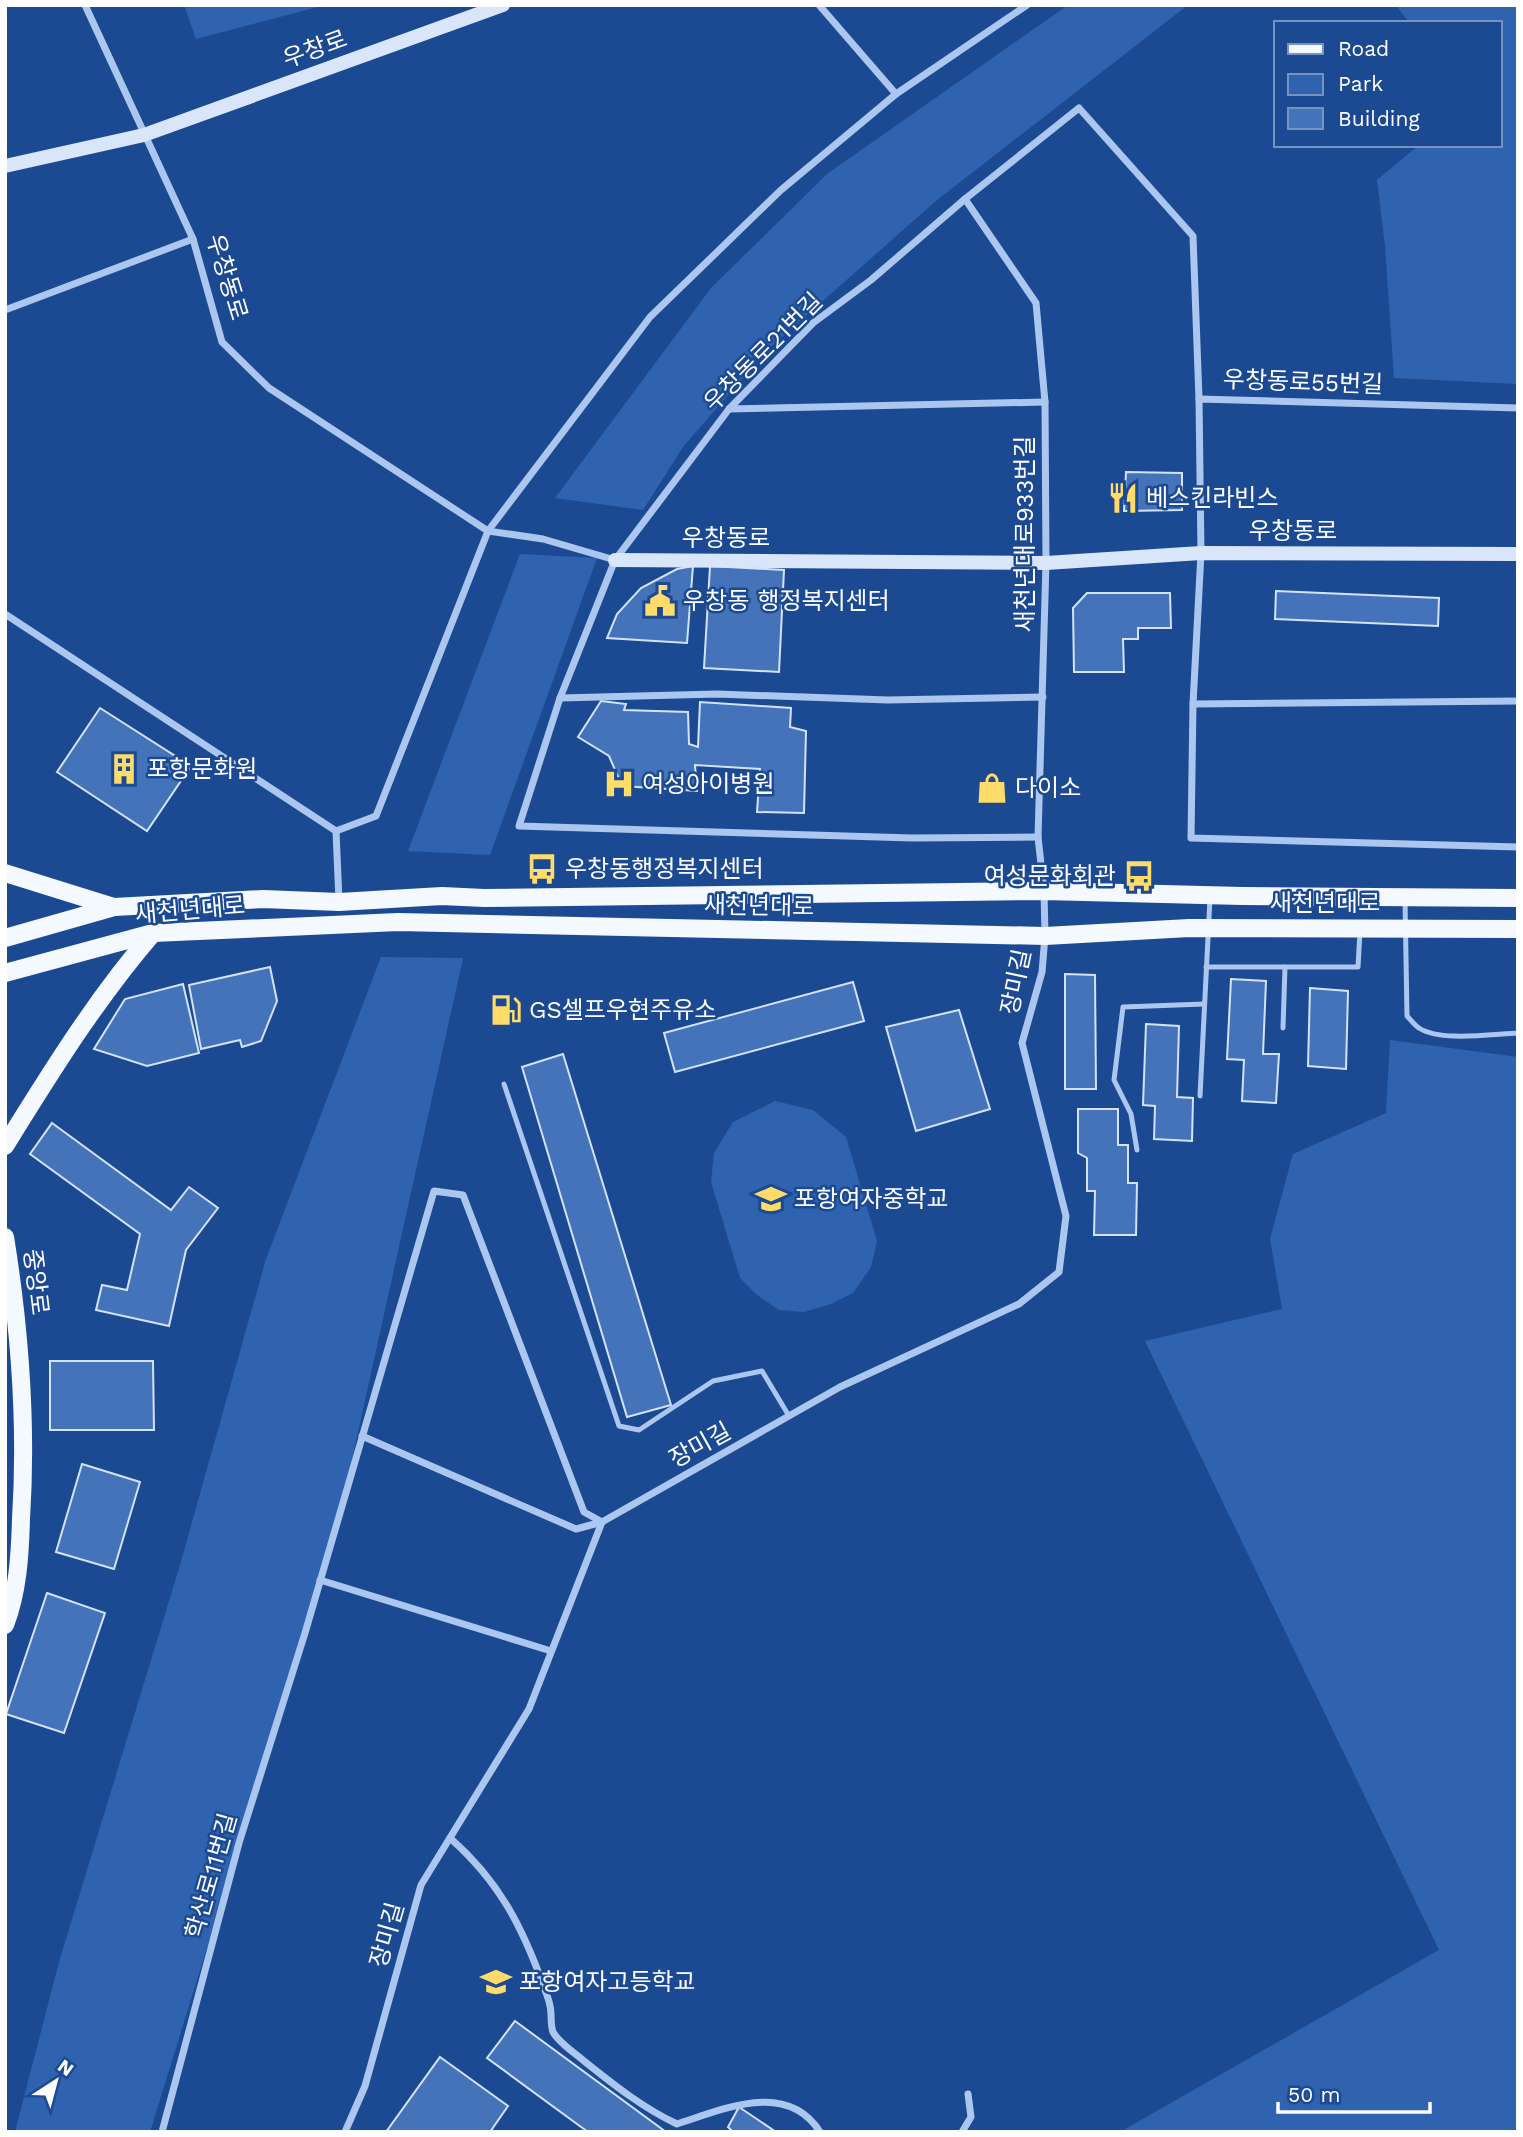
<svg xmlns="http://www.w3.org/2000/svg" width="1523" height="2137" viewBox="0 0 1523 2137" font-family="'Work Sans','Noto Sans KR',sans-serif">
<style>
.green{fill:#2f63b0}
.building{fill:#4473b9;stroke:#d2e3fa;stroke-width:2}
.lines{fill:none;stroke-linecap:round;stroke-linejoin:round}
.service{stroke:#acc7ef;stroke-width:5}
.minor{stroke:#acc7ef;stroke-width:7}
.secondary{stroke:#d9e6fa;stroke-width:14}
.primary{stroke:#f4f8ff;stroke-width:18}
.labels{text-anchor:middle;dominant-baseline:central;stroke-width:5;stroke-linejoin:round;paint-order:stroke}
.street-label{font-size:24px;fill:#fff;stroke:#1c4a92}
.poi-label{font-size:24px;fill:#fff;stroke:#1c4a92;text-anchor:start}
</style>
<rect width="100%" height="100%" fill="#1c4a92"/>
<g class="green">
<path d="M184 5H325L196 39Z"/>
<path d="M1068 5H1188L937 200 765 352 683 447 643 510 555 498 711 288 827 174Z"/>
<path d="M1396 5H1518V384L1394 378 1385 246 1377 180 1419 145H1500V23H1409Z"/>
<path d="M520 554 597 558 490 855 408 851Z"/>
<path d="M381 957 463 958 337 1527 150 2132H15L59 1962 180 1565 266 1259Z"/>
<path d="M1390 1040 1518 1057V2132H1120L1439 1950 1145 1341 1282 1309 1270 1239 1293 1154 1386 1113Z"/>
<path d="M775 1101 813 1110 846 1137 877 1241 871 1267 853 1293 831 1304 804 1312 779 1310 757 1295 740 1278 711 1182 714 1153 733 1122Z"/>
</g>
<g class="building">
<path d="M1126 472 1182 473V510L1124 511Z"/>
<path d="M693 566 687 643 607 638 617 614 641 588 677 569Z"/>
<path d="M710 566 784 570 779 672 704 668Z"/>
<path d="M1276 591 1439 598 1438 626 1275 619Z"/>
<path d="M1087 593H1170L1171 628H1138V639H1123L1124 672H1074L1073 608Z"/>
<path d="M601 701 626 704 624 710 688 712 689 744 698 747 700 702 791 708 790 727 806 731 804 813 757 812 760 769 695 765 697 791 622 786 609 756 578 737Z"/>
<path d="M100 708 191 766 147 831 57 772Z"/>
<path d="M270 967 277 1001 261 1041 242 1047 240 1040 201 1049 189 985Z"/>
<path d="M1065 974 1095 975 1096 1089H1065Z"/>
<path d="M1231 979 1266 981 1263 1054H1279L1276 1103 1242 1101 1244 1060 1227 1059Z"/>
<path d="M853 982 864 1021 675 1072 664 1033Z"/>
<path d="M183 984 199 1053 147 1066 94 1049 125 999Z"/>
<path d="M1310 988 1348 991 1346 1069 1308 1066Z"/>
<path d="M959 1010 990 1109 916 1131 886 1027Z"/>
<path d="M1146 1024 1179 1026 1177 1097 1193 1098 1192 1141 1154 1139 1155 1106 1143 1105Z"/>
<path d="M563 1054 671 1405 627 1417 522 1067Z"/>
<path d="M1078 1109H1118V1145H1128V1183H1137L1136 1235H1094L1095 1191H1087V1158L1078 1153Z"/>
<path d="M52 1123 171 1210 189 1187 218 1208 186 1250 169 1326 96 1310 102 1285 127 1290 140 1234 30 1154Z"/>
<path d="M50 1361H153L154 1430H50Z"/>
<path d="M82 1464 140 1482 114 1569 56 1552Z"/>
<path d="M47 1593 105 1613 64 1733 6 1714Z"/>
<path d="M515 2021 666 2132H588L487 2058Z"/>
<path d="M440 2057 508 2106 490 2132H386Z"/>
<path d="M739 2107 776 2132H733L728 2127Z"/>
</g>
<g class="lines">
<g class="service">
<path d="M1405 900 1407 1016C1411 1020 1414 1025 1419 1028 1440 1042 1492 1034 1518 1033"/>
<path d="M1206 967H1358L1360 931"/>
<path d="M1283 1028 1285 967"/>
<path d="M504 1084 619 1426 639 1430 713 1381 762 1371 789 1416"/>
<path d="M1200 1096 1210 898"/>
<path d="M1137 1150 1131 1114 1114 1080 1123 1007 1204 1004"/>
</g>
<g class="minor">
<path d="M85 5 193 239 222 342 269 388 488 531 543 539 615 560"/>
<path d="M819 5 896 94"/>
<path d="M5 310 193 239"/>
<path d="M1518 408 1199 399 1201 553 1193 704 1191 838 1518 847"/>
<path d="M729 409 1045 402"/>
<path d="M5 614 336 831 376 816 488 531 650 317 781 190 896 94 1027 5"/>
<path d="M560 698 717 694 888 700 1043 697"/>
<path d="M1193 704 1518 701"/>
<path d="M336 831 339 901"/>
<path d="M1038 837 912 838 519 826 560 698 615 560 729 409 813 323 871 280 965 199 1079 108 1193 236 1199 399"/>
<path d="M362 1436 576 1529 602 1522 840 1387 1019 1304 1059 1272 1066 1216 1022 1043 1042 972 1045 936 1044 891 1038 837 1046 563 1045 402 1036 303 965 199"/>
<path d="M320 1580 551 1651"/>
<path d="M450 1838C500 1882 523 1928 545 1990 547 1995 549 2000 550 2006 552 2013 550 2025 553 2032 559 2043 575 2053 584 2061 614 2085 643 2108 677 2124 724 2109 787 2080 820 2132"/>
<path d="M162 2132 239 1843 305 1633 434 1191 463 1195 584 1512 602 1522"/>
<path d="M345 2132 365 2086 421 1885 529 1709 602 1522"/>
<path d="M962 2132 971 2117 968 2094"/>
</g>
<g class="secondary">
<path d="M5 166 144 135 503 5"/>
<path d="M615 560 1046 563 1201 553 1518 554"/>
</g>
<g class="primary">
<path d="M5 873 114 907"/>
<path d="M5 938 114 907 263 899 339 902 442 896 484 898 1044 891 1242 896 1518 898"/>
<path d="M5 973 153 933 398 922 1045 936 1189 928 1518 929"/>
<path d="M5 1146C51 1072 96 999 153 933"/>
<path d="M5 1237C20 1330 27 1425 21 1519 20 1554 18 1592 5 1625"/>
</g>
</g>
<defs>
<symbol id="restaurant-bare" viewBox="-9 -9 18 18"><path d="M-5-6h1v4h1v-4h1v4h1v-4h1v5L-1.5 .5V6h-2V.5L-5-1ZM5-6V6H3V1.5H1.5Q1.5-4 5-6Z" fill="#ffdb6a" stroke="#1c4a92" stroke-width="2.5" paint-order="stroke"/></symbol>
<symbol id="civic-bare" viewBox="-9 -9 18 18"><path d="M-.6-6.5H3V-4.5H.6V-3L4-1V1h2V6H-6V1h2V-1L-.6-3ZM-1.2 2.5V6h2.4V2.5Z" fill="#ffdb6a" stroke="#1c4a92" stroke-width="2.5" paint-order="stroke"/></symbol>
<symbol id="building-bare" viewBox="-9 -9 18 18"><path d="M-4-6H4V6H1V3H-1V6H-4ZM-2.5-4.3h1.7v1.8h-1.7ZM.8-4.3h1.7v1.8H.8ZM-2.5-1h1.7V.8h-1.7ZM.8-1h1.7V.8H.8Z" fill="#ffdb6a" stroke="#1c4a92" stroke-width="2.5" paint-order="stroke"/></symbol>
<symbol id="hospital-bare" viewBox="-9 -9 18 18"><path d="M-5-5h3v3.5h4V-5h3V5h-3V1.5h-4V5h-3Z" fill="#ffdb6a" stroke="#1c4a92" stroke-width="2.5" paint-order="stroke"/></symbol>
<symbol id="shop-bare" viewBox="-9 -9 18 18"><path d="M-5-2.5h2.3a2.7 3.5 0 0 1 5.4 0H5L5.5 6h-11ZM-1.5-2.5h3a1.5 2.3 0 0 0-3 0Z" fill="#ffdb6a" stroke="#1c4a92" stroke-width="2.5" paint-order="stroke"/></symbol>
<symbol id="bus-bare" viewBox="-9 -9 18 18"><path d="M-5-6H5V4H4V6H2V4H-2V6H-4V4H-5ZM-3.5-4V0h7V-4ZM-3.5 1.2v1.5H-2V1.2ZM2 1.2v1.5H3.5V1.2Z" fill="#ffdb6a" stroke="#1c4a92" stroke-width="2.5" paint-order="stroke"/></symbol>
<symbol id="fuel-bare" viewBox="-9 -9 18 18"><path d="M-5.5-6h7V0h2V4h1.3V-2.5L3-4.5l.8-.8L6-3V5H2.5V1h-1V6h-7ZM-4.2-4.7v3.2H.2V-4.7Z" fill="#ffdb6a" stroke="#1c4a92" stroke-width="2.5" paint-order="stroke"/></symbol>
<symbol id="school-bare" viewBox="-9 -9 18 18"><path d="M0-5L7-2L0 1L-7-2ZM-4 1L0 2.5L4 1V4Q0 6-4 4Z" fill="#ffdb6a" stroke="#1c4a92" stroke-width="2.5" paint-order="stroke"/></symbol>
</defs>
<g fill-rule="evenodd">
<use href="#restaurant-bare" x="1101" y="476" width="44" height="44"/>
<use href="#civic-bare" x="638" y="579" width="44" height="44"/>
<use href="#building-bare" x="102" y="747" width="44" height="44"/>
<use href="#hospital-bare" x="597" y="762" width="44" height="44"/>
<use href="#shop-bare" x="970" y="766" width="44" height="44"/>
<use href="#bus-bare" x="520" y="847" width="44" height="44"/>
<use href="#bus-bare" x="1117" y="854" width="44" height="44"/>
<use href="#fuel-bare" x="484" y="988" width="44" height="44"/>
<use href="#school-bare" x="749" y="1177" width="44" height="44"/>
<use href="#school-bare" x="474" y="1960" width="44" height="44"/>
</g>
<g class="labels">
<g class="street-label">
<text transform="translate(315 49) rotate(-20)">우창로</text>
<text transform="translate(227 277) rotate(73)">우창동로</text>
<text transform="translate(763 352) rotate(-45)">우창동로21번길</text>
<text transform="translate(1303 382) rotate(2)">우창동로55번길</text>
<text x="1293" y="531">우창동로</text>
<text transform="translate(1025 534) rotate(-90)">새천년대로933번길</text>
<text x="726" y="538">우창동로</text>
<text x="1325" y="903">새천년대로</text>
<text transform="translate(759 906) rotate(1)">새천년대로</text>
<text transform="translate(190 910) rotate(-5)">새천년대로</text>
<text transform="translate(1016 982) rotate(-78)">장미길</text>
<text transform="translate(36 1282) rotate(83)">중앙로</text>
<text transform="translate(700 1445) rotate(-29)">장미길</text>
<text transform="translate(211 1876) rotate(-74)">학산로11번길</text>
<text transform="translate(387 1935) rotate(-74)">장미길</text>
</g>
<g class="poi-label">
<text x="1146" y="498">베스킨라빈스</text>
<text x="683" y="601">우창동 행정복지센터</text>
<text x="147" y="769">포항문화원</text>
<text x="642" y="784">여성아이병원</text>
<text x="1015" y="788">다이소</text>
<text x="565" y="869">우창동행정복지센터</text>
<text x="1116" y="876" text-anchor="end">여성문화회관</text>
<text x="529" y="1010">GS셀프우현주유소</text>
<text x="794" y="1199">포항여자중학교</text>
<text x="519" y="1982">포항여자고등학교</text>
</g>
</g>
<rect width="1523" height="2137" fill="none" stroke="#ffffff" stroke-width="14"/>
<rect x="1274" y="21" width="228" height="126" fill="#1c4a92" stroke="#7792be" stroke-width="2"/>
<rect x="1288" y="44" width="35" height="10" fill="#f4f8ff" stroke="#7792be" stroke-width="2"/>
<text x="1338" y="56" font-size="21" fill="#ffffff">Road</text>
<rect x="1288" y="74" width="35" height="21" fill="#2f63b0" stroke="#7792be" stroke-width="2"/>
<text x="1338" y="91" font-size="21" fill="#ffffff">Park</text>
<rect x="1288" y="108" width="35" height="21" fill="#4473b9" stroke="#7792be" stroke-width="2"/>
<text x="1338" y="126" font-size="21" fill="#ffffff">Building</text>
<g transform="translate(56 2081) rotate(36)" stroke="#1c4a92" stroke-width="5" paint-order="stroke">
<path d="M0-5L12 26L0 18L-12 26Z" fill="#ffffff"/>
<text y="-10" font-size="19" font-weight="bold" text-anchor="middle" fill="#ffffff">N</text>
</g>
<path d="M1278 2102v10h152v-10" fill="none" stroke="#ffffff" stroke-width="3.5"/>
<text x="1288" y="2102" font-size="21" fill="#ffffff" stroke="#1c4a92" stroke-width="5" paint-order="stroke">50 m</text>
</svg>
